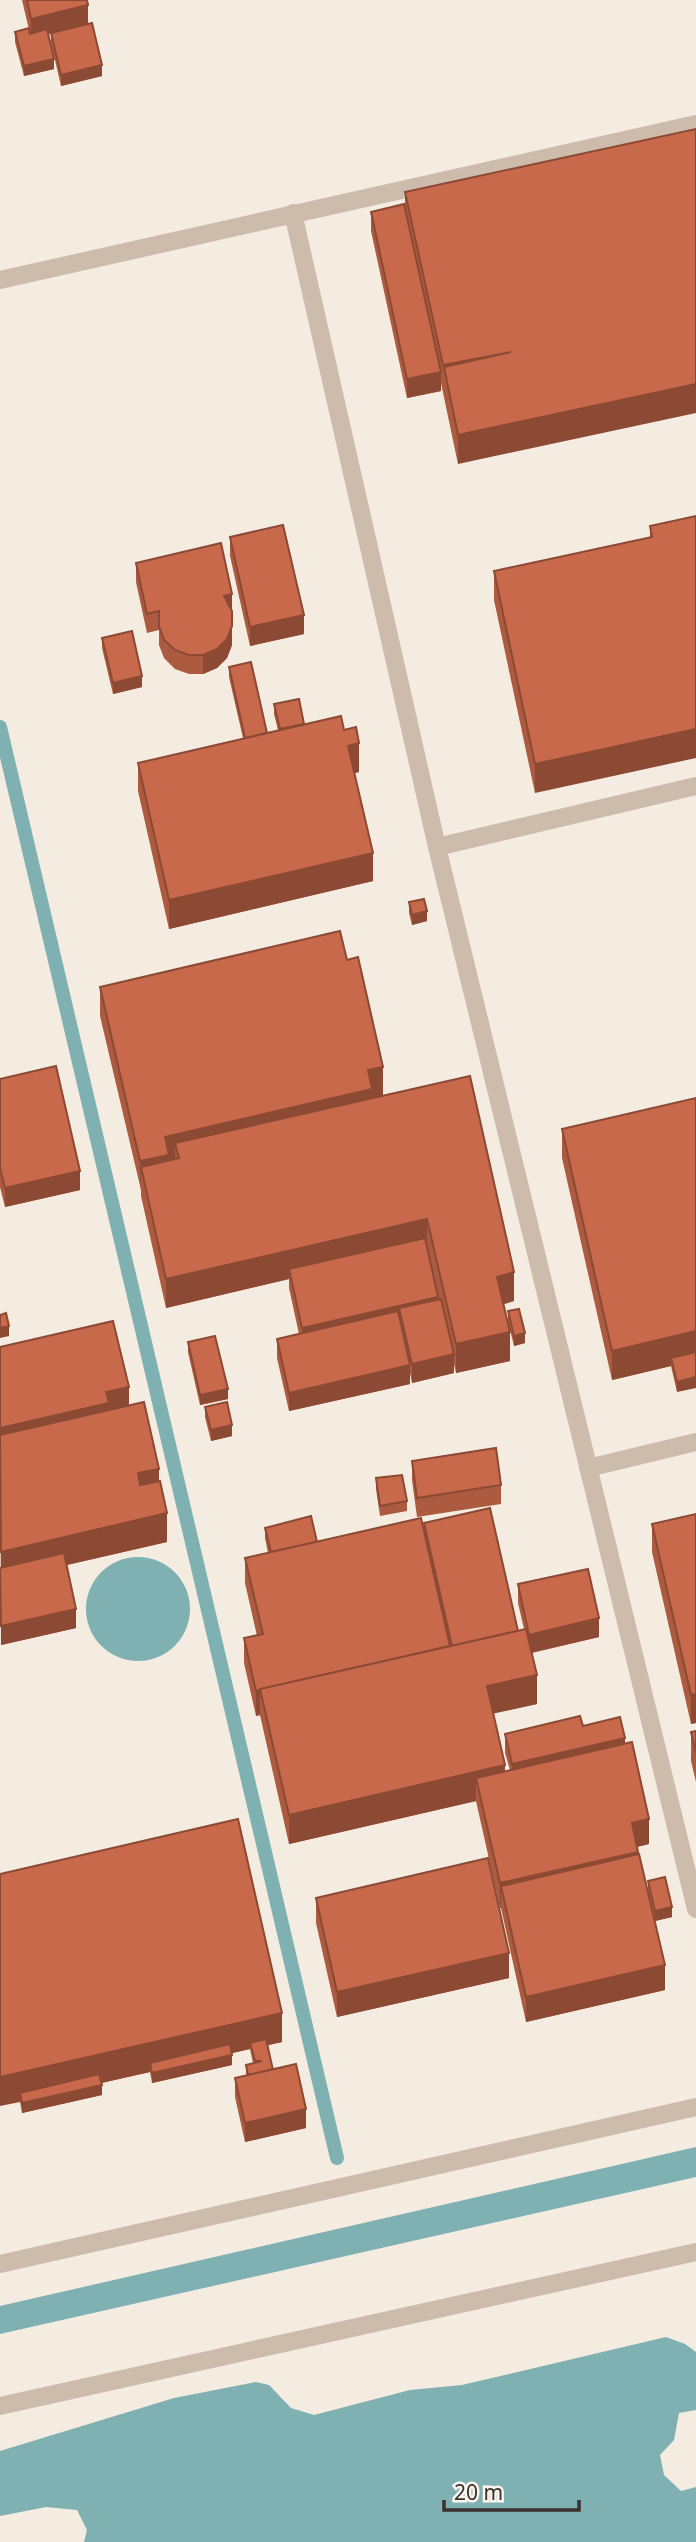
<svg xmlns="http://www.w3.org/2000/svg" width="696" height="2542" viewBox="0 0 696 2542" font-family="'Noto Sans',sans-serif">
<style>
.water{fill:#7fb0b2}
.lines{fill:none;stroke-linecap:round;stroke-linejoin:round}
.stream{stroke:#7fb0b2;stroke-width:14}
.minor{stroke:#cdbbac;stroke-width:18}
.wall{fill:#ac5a40}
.shaded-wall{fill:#8c4a34}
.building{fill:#c8694b;stroke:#8c4a34;stroke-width:2}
</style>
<rect width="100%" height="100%" fill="#f4ebe1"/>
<g class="water">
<circle cx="138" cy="1609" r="52"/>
<path d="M696 2147V2177L0 2334V2306Z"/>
<path d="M666 2337 685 2344 696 2352V2410L679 2413 674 2440 660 2455 664 2475 681 2491 696 2487V2542H84L87 2530 77 2510 46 2507 0 2516V2451L174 2398 256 2382 269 2385 291 2408 314 2415 410 2390 462 2385Z"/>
</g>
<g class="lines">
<path class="stream" d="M0 727 337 2158"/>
<g class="minor">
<path d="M293 213 437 847 696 1909"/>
<path d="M0 280 696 124"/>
<path d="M437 847 696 786"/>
<path d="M588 1468 696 1442"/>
<path d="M0 2264 696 2107"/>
<path d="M0 2406 696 2252"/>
</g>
</g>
<g class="wall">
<path d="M22 0H87L88 24 102 76 61 86 51 43V33L48 34 54 69 24 76 15 42V32L30 34Z"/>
<path d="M696 129 458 464 441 383V391L407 398 371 231V212L405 209V192Z"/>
<path d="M696 516 535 793 494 600V571L650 538V526Z"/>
<path d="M230 537 304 634 250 646 230 556Z"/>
<path d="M221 543 232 594V645L227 658 217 668 203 674H189L175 669 164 658 159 645V630L147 633 136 582V563Z"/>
<path d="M102 638 142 687 113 694 102 648Z"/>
<path d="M229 667 267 733 278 730 274 714V704L304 724 344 730 359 772 354 773 373 881 169 929 138 791V763L243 738 229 677Z"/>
<path d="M409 902 427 921 412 925 409 913Z"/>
<path d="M100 987 383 1095 514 1301 504 1304 510 1361 456 1373 454 1364V1373L412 1383 410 1373V1384L289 1411 277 1358V1339L299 1334 289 1288V1279L166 1308 141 1196V1190L100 1016Z"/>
<path d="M0 1079 80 1190 5 1207 0 1187Z"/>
<path d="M696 1098 677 1392 671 1366 612 1380 562 1158V1129Z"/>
<path d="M508 1311 525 1343 514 1346 508 1322Z"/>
<path d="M188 1342 228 1399 200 1405 188 1352Z"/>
<path d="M0 1347 129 1406 159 1481 167 1542 67 1565 76 1628 1 1645Z"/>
<path d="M205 1407 232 1436 211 1441 205 1417Z"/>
<path d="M412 1461 501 1485V1504L417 1517 412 1480Z"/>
<path d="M376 1478 407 1501V1511L380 1516 376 1489Z"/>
<path d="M696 1514V1723L691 1724 652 1552V1524Z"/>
<path d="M424 1523 518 1631 524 1629 518 1603V1584L599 1637 532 1653 537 1704 493 1713 505 1771 510 1770 505 1753V1734L583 1726 625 1744 649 1844 637 1847 665 1990 526 2022 501 1908H500L476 1801 289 1844 260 1715 256 1716 244 1663V1638L257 1636 245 1583V1558L268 1553 265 1538V1528L317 1542 424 1528Z"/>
<path d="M696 1731V1782L691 1761V1732Z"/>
<path d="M0 1874 282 2042 267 2045 273 2070 306 2128 245 2142 235 2097V2078L246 2076V2065L253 2063 250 2049 232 2053V2065L152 2083 150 2072 101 2083 102 2095 22 2113 20 2102Z"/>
<path d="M648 1881 672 1917 655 1921 648 1891Z"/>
<path d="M316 1898 509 1978 337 2017 316 1923Z"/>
</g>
<g class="shaded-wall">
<path d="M88 5V24L31 38V19Z"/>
<path d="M54 59V69L24 76V66Z"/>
<path d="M102 65V76L61 86V75Z"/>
<path d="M441 372V391L407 398V379Z"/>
<path d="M696 384V413L458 464V435Z"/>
<path d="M232 594V613L224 596Z"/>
<path d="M304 615V634L250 646V627Z"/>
<path d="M232 626V645L227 658 217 668 203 674V655Z"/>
<path d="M142 676V687L113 694V683Z"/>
<path d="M696 729V758L535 793V764Z"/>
<path d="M359 743V772L348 775V746Z"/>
<path d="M373 853V881L169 929V900Z"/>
<path d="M427 911V921L412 925V915Z"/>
<path d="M383 1067V1095L179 1158 175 1143V1164L141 1167 140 1190V1161L165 1137 368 1070Z"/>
<path d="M80 1171V1190L5 1207V1188Z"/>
<path d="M427 1219V1248L289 1269V1279L166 1308V1279Z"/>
<path d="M514 1272V1301L497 1306V1277Z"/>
<path d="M438 1297V1315L399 1308V1324L302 1346V1328Z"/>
<path d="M9 1326V1336L0 1338V1328Z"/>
<path d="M696 1331V1360L671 1358V1366L612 1380V1351Z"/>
<path d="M510 1332V1361L456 1373V1344Z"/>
<path d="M525 1333V1343L514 1346V1336Z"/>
<path d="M454 1354V1373L412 1383V1364Z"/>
<path d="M410 1365V1384L289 1411V1393Z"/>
<path d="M696 1377V1388L677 1392V1382Z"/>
<path d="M129 1387V1416L0 1457V1428L106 1392Z"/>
<path d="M228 1389V1399L200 1405V1395Z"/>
<path d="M232 1425V1436L211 1441V1430Z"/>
<path d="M159 1469V1497L138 1502V1473Z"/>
<path d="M167 1513V1542L1 1580V1552Z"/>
<path d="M76 1609V1628L1 1645V1626Z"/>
<path d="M599 1618V1637L529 1653V1635Z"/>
<path d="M537 1675V1704L487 1715V1686Z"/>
<path d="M260 1690V1715L256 1716V1691Z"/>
<path d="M696 1694V1723L691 1724V1695Z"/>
<path d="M625 1738V1756L512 1782V1764Z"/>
<path d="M505 1765V1794L476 1778V1801L289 1844V1815Z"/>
<path d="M649 1819V1844L632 1848V1823Z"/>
<path d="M638 1852V1876L501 1886V1908H500V1883Z"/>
<path d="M672 1907V1917L655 1921V1911Z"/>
<path d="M509 1953V1978L337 2017V1992Z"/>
<path d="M665 1965V1990L526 2022V1997Z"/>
<path d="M282 2013V2042L252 2049 250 2043V2049L152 2072 150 2063V2072L22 2101 20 2093V2102L0 2106V2077Z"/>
<path d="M232 2055V2065L152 2083V2073Z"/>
<path d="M102 2085V2095L22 2113V2103Z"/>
<path d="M306 2109V2128L245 2142V2123Z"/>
</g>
<g class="building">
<path d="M27 0H87L88 5 31 19Z"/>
<path d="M92 23 102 65 61 75 51 33Z"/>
<path d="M29 28 30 34 47 29 54 59 24 66 15 32Z"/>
<path d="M696 129V384L458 435 444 367 511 352 443 365 405 192Z"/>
<path d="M404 204 441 372 407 379 371 212Z"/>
<path d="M696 516V729L535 764 494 571 652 537 650 526Z"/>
<path d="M283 525 304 615 250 627 230 537Z"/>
<path d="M221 543 232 594 224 596 232 611V626L227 639 217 649 203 655H189L175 650 164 640 159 626V611L147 614 136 563Z"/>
<path d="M132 631 142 676 113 683 102 638Z"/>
<path d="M251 662 267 733 245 738 229 667Z"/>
<path d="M299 699 304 724 280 729 274 704Z"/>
<path d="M341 716 344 730 356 727 359 743 348 746 373 853 169 900 138 763Z"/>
<path d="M424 899 427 911 412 915 409 902Z"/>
<path d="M340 931 347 960 358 957 383 1067 368 1070 372 1089 165 1137 169 1155 140 1161 100 987Z"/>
<path d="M56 1066 80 1171 5 1188 0 1168V1079Z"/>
<path d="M470 1076 514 1272 497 1277 510 1332 456 1344 427 1219 166 1279 141 1167 179 1158 175 1143Z"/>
<path d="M696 1098V1331L612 1351 562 1129Z"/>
<path d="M425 1238 438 1297 302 1328 289 1269Z"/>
<path d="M441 1299 454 1354 412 1364 399 1308Z"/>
<path d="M519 1309 525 1333 514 1336 508 1311Z"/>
<path d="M398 1311 410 1365 289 1393 277 1339Z"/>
<path d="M6 1313 9 1326 0 1328V1315Z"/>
<path d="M113 1321 129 1387 106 1392 109 1403 0 1428V1347Z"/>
<path d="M215 1336 228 1389 200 1395 188 1342Z"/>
<path d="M696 1352V1377L677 1382 671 1358Z"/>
<path d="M144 1402 159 1469 138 1473 140 1485 160 1481 167 1513 1 1552 0 1435Z"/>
<path d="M227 1402 232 1425 211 1430 205 1407Z"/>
<path d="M496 1448 501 1485 417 1498 412 1461Z"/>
<path d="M402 1475 407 1501 380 1506 376 1478Z"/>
<path d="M490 1508 518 1631 452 1646 424 1523Z"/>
<path d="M696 1514V1694L691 1695 652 1524Z"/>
<path d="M311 1516 317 1542 271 1552 265 1528Z"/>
<path d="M421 1518 450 1646 256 1691 244 1638 263 1634 245 1558Z"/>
<path d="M64 1553 76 1609 1 1626 0 1568Z"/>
<path d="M588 1569 599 1618 529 1635 518 1584Z"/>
<path d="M526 1629 537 1675 487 1686 505 1765 289 1815 260 1689Z"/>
<path d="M580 1716 583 1726 620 1717 625 1738 512 1764 505 1734Z"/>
<path d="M696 1731V1753L691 1732Z"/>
<path d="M632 1742 649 1819 632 1823 638 1852 500 1883 476 1778Z"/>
<path d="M238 1819 282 2013 0 2077V1874Z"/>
<path d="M639 1854 665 1965 526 1997 501 1886Z"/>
<path d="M488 1858 509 1953 337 1992 316 1898Z"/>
<path d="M665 1877 672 1907 655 1911 648 1881Z"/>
<path d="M266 2039 273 2070 248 2075 246 2065 262 2061H255L250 2043Z"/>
<path d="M230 2044 232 2055 152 2073 150 2063Z"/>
<path d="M296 2064 306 2109 245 2123 235 2078Z"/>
<path d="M99 2074 102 2085 22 2103 20 2093Z"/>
</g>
<path d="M444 2500v10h135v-10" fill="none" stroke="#3b302b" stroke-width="3.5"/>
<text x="454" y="2500" font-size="21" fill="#3b302b" stroke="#fbf5ee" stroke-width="5" paint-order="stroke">20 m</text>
</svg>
